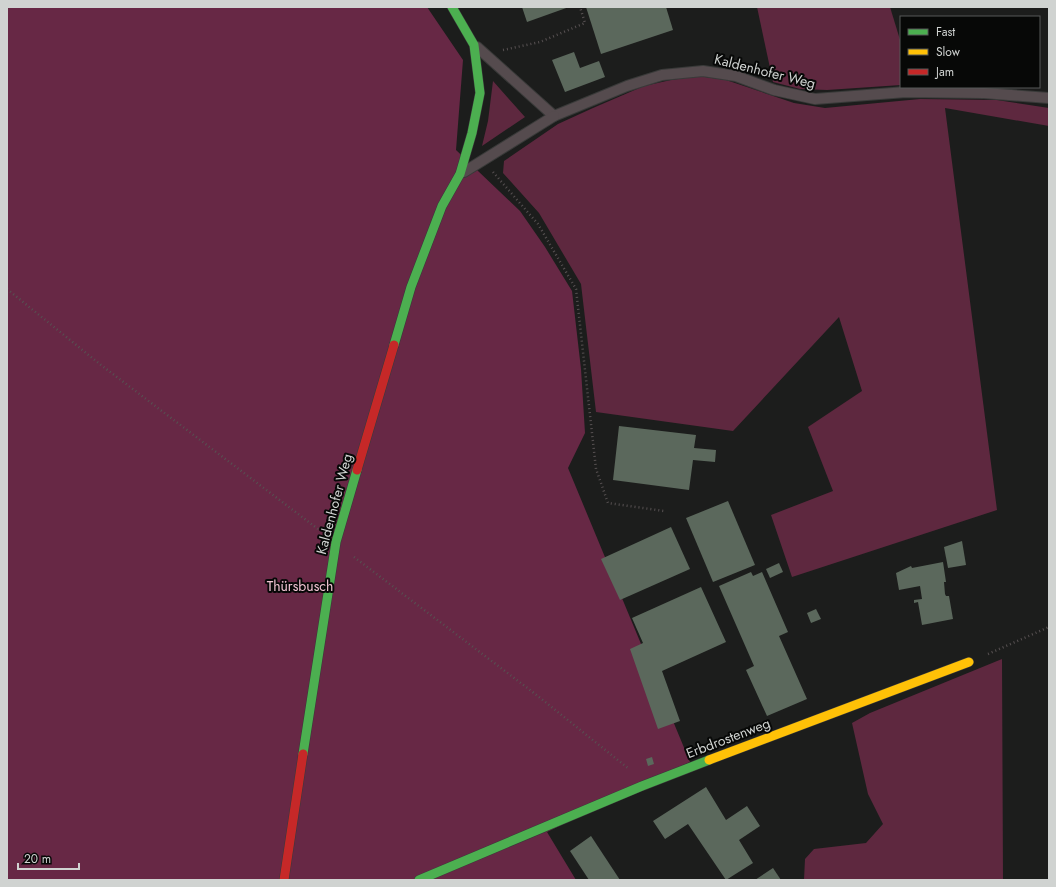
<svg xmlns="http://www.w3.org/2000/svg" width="1056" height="887" viewBox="0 0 1056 887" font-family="Jost,sans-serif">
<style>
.green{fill:#5e283f}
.forest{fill:#672845}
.building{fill:#5b685c}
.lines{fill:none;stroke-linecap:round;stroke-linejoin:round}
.lane-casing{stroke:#393a39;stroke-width:12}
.fast-casing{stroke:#393a39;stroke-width:10}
.slow-casing{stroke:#393a39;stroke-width:10}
.jam-casing{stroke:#393a39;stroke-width:10}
.path{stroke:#575152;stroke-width:2.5;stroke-dasharray:1 3;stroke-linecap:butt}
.lane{stroke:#554b4e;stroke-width:10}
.fast{stroke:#4caf50;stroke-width:9}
.slow{stroke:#ffc107;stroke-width:9}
.jam{stroke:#c62828;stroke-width:9}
.labels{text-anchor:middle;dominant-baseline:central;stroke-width:4;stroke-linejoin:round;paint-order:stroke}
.street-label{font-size:14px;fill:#d0d3d1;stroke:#070807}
.park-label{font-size:14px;fill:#f2c4d4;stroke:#070807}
</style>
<rect width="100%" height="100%" fill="#1c1d1c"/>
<g class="green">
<path d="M757 7H890L901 43V85L827 90 800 89 773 82Z"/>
<path d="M698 76 726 80 794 103 825 108 920 99 997 100 1049 108V126L945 108 997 510 792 577 771 515 833 491 808 427 862 391 839 317 733 431 596 412 581 284 539 213 503 173 504 161 558 124 593 108 644 86 671 80Z"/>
<path d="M493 81 525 117 482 146 488 121Z"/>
<path d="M1002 659 1003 880H804L805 859 814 849 866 843 883 824 868 794 852 723 870 713Z"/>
</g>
<path class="forest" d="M7 7H427L463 60 456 150 520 211 545 247 572 291 581 369 585 433 568 468 690 762 547 832 576 880H7Z"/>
<g class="building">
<path d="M522 7H569L527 22Z"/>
<path d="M586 7H666L673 30 601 54Z"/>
<path d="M574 52 580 68 599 61 605 77 565 92 552 60Z"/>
<path d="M619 426 696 435 694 448 716 450 715 462 693 460 689 490 613 480Z"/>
<path d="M728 501 755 565 713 582 686 518Z"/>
<path d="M671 527 690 569 620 600 601 559Z"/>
<path d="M962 541 966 565 948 568 944 547Z"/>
<path d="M943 562 946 582H944L945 594 946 596H949L953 619 922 625 918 602 914 603V600L922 599 920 586 899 590 896 573 911 566 912 568Z"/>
<path d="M779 563 783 572 770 578 766 569Z"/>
<path d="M751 572 753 576 762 572 788 632 779 636 807 699 767 716 746 670 754 666 719 586Z"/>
<path d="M701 587 726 642 662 671 680 721 658 729 630 649 643 643 632 618Z"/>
<path d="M816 609 821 619 811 623 807 613Z"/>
<path d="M652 757 654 764 648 766 646 759Z"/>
<path d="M706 787 726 820 747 806 760 826 739 840 753 863 726 880 688 824 665 839 653 821Z"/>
<path d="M591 836 620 880H589L570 851Z"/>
<path d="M773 868 781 880H755Z"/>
</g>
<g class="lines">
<defs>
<g id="lane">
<path d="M477 47 554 116 627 86 662 75 703 71 736 76 774 90 815 99 906 92 984 93 1049 98"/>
<path d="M464 172 554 116"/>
</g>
<g id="fast">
<path d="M394 345 411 287 442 206 460 174 472 133 480 93 474 45 452 7"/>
<path d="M303 754 336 542 357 470"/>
<path d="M419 880 642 786 709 760"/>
</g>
<path id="slow" d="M709 760 969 662"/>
<g id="jam">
<path d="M357 470 394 345"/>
<path d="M284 880 303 754"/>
</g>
</defs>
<use href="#lane" class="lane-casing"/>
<use href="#fast" class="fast-casing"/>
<use href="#slow" class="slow-casing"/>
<use href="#jam" class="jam-casing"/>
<g class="path">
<path d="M503 50 540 42 585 23 580 7"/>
<path d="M493 172 538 224 576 289 596 469 608 503 664 511"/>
<path d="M7 289 101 365 318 529"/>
<path d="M354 557 534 693 629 769"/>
<path d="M988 654 1049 627"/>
</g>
<use href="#lane" class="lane"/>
<use href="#fast" class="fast"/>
<use href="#slow" class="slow"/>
<use href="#jam" class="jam"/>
</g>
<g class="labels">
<g class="street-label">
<text transform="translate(765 71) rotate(14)">Kaldenhofer Weg</text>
<text transform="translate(334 504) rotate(-75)">Kaldenhofer Weg</text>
<text transform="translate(728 738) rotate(-21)">Erbdrostenweg</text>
</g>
<g class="park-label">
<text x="300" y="586">Thürsbusch</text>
</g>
</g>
<rect width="1056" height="887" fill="none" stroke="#d0d3d1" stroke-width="16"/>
<rect x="900" y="16" width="140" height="72" fill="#070807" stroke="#575958"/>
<rect x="908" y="29" width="20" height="6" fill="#4caf50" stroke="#575958"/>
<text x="936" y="36" font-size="12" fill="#d0d3d1">Fast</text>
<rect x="908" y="49" width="20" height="6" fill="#ffc107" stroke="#575958"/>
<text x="936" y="56" font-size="12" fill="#d0d3d1">Slow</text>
<rect x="908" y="69" width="20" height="6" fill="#c62828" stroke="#575958"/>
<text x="936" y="76" font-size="12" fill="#d0d3d1">Jam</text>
<path d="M18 863v6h61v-6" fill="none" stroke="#d0d3d1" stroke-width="2"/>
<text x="24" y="863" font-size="12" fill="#d0d3d1" stroke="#070807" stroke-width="3" paint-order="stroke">20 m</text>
</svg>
